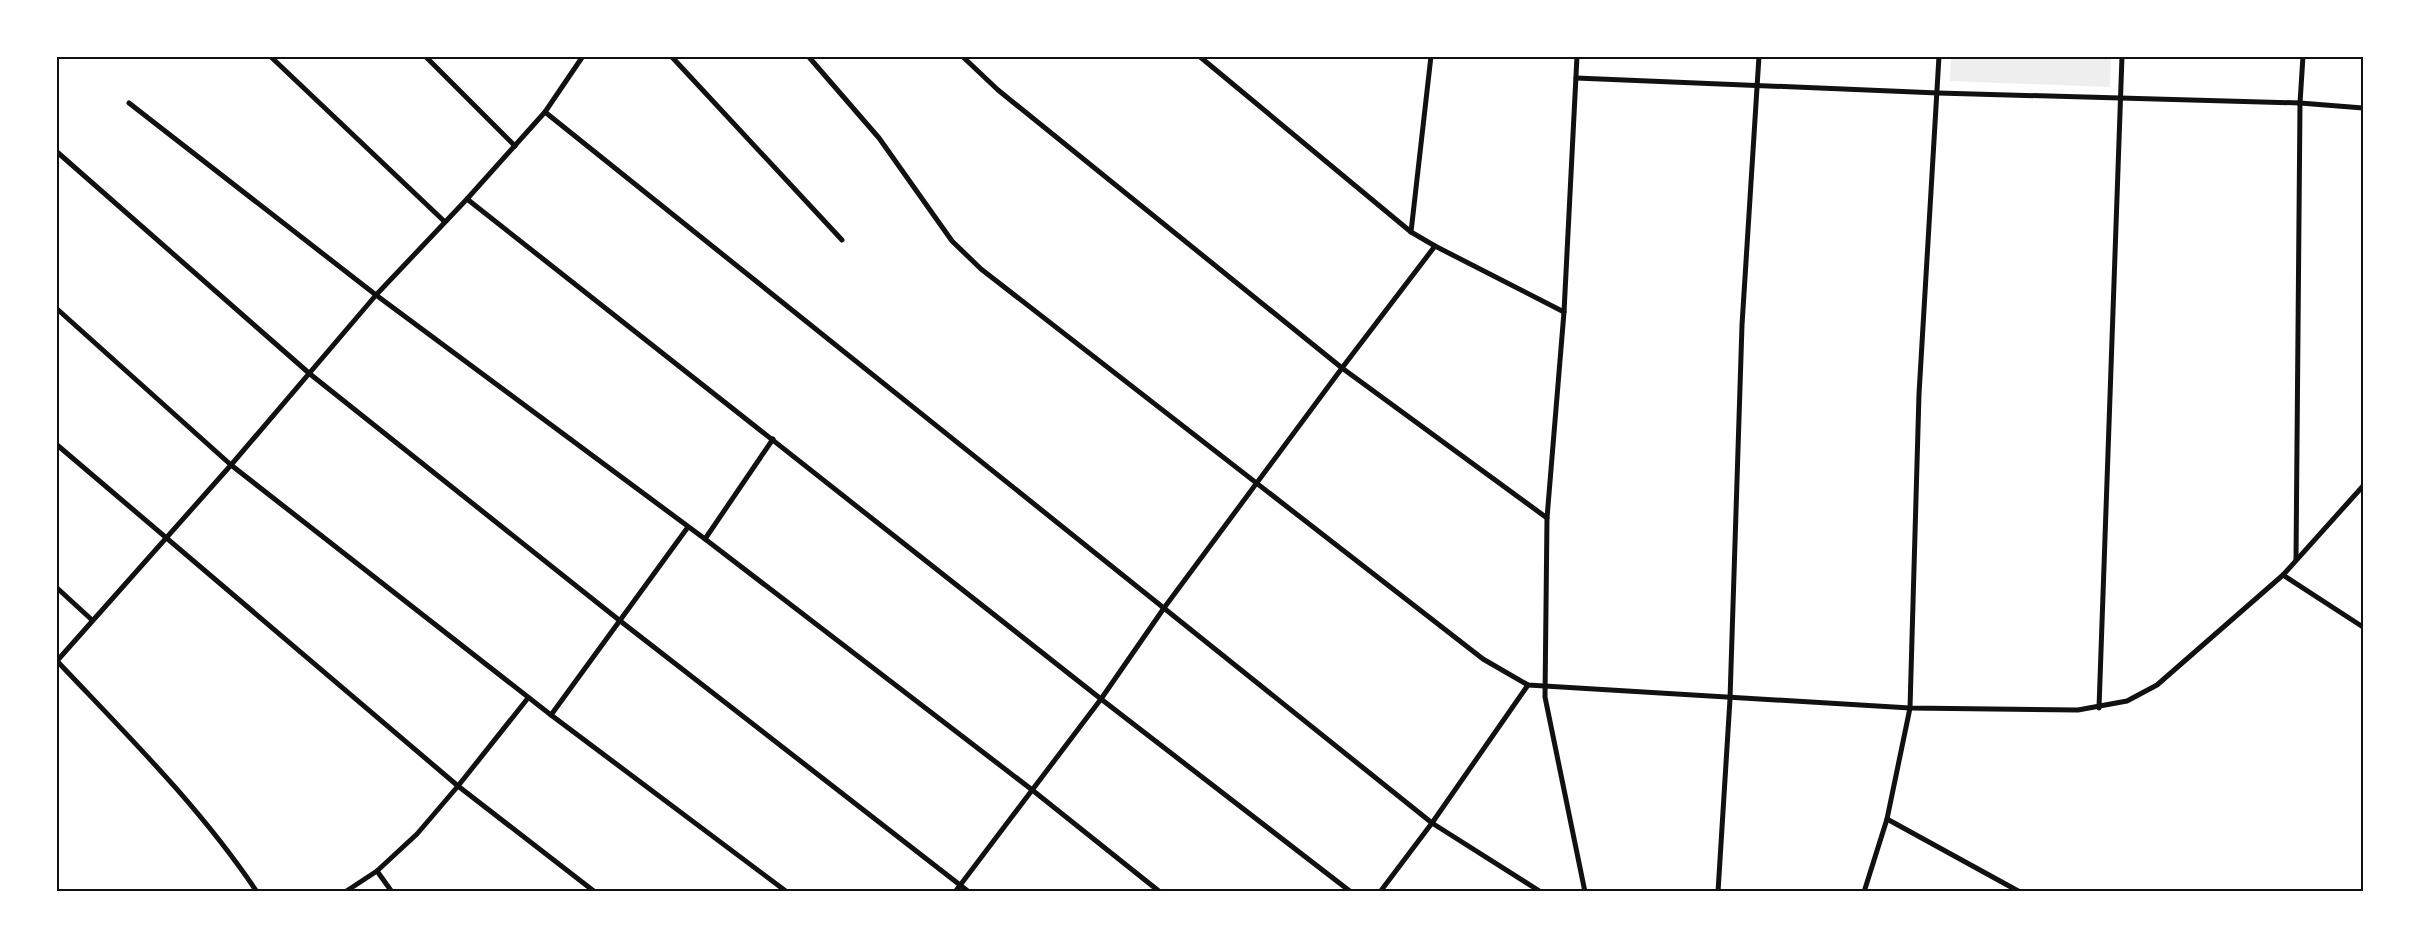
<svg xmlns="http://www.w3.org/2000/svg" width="2419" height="948" viewBox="0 0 2419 948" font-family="'DM Sans',sans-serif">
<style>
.green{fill:#eee}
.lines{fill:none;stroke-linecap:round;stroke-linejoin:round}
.minor{stroke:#111;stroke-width:5}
.neatline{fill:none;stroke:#111;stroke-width:2}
</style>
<rect width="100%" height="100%" fill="#fff"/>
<path class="green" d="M1951 56H2111L2110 87 1950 81Z"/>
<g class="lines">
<g class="minor">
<path d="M270 56 445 222"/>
<path d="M425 56 515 146"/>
<path d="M671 56 842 240"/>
<path d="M808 56 879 138 952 241 981 269 1483 659 1528 685 1910 708 2078 710 2127 701 2157 685 2283 575 2363 486"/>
<path d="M962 56 998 90 1342 368 1547 518"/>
<path d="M1199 56 1411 232 1435 246 1564 312"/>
<path d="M1577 56 1564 312 1547 518 1545 697 1585 892"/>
<path d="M1576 78 1938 93 2300 103 2363 108"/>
<path d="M129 103 376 295 705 539 1031 789 1160 892"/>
<path d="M545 112 1432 823 1541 892"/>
<path d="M56 151 310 374 619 620 969 892"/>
<path d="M467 199 1101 699 1351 892"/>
<path d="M1411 232 1431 56"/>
<path d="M56 308 231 465 551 715 787 892"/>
<path d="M56 444 458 786 595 892"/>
<path d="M705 539 773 439"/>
<path d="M2296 560 2300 103 2303 56"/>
<path d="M2283 575 2363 627"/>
<path d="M56 587 92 620"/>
<path d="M57 661C127 735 200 807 257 892"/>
<path d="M56 662 231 465 376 295 467 199 545 112 583 56"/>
<path d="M2099 708 2122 56"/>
<path d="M551 715 688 527"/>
<path d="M1887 819 2020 892"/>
<path d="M377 871 392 892"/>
<path d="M345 892 377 871 417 834 458 786 528 698"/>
<path d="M955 892 1101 699 1164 608 1342 368 1435 246"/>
<path d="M1380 892 1432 823 1528 685"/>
<path d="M1718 892 1730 699 1742 325 1759 56"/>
<path d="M1864 892 1887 819 1910 708 1919 394 1939 56"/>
</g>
</g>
<rect width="2419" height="948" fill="none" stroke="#ffffff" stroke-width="115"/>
<rect x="58" y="58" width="2304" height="832" class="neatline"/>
</svg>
